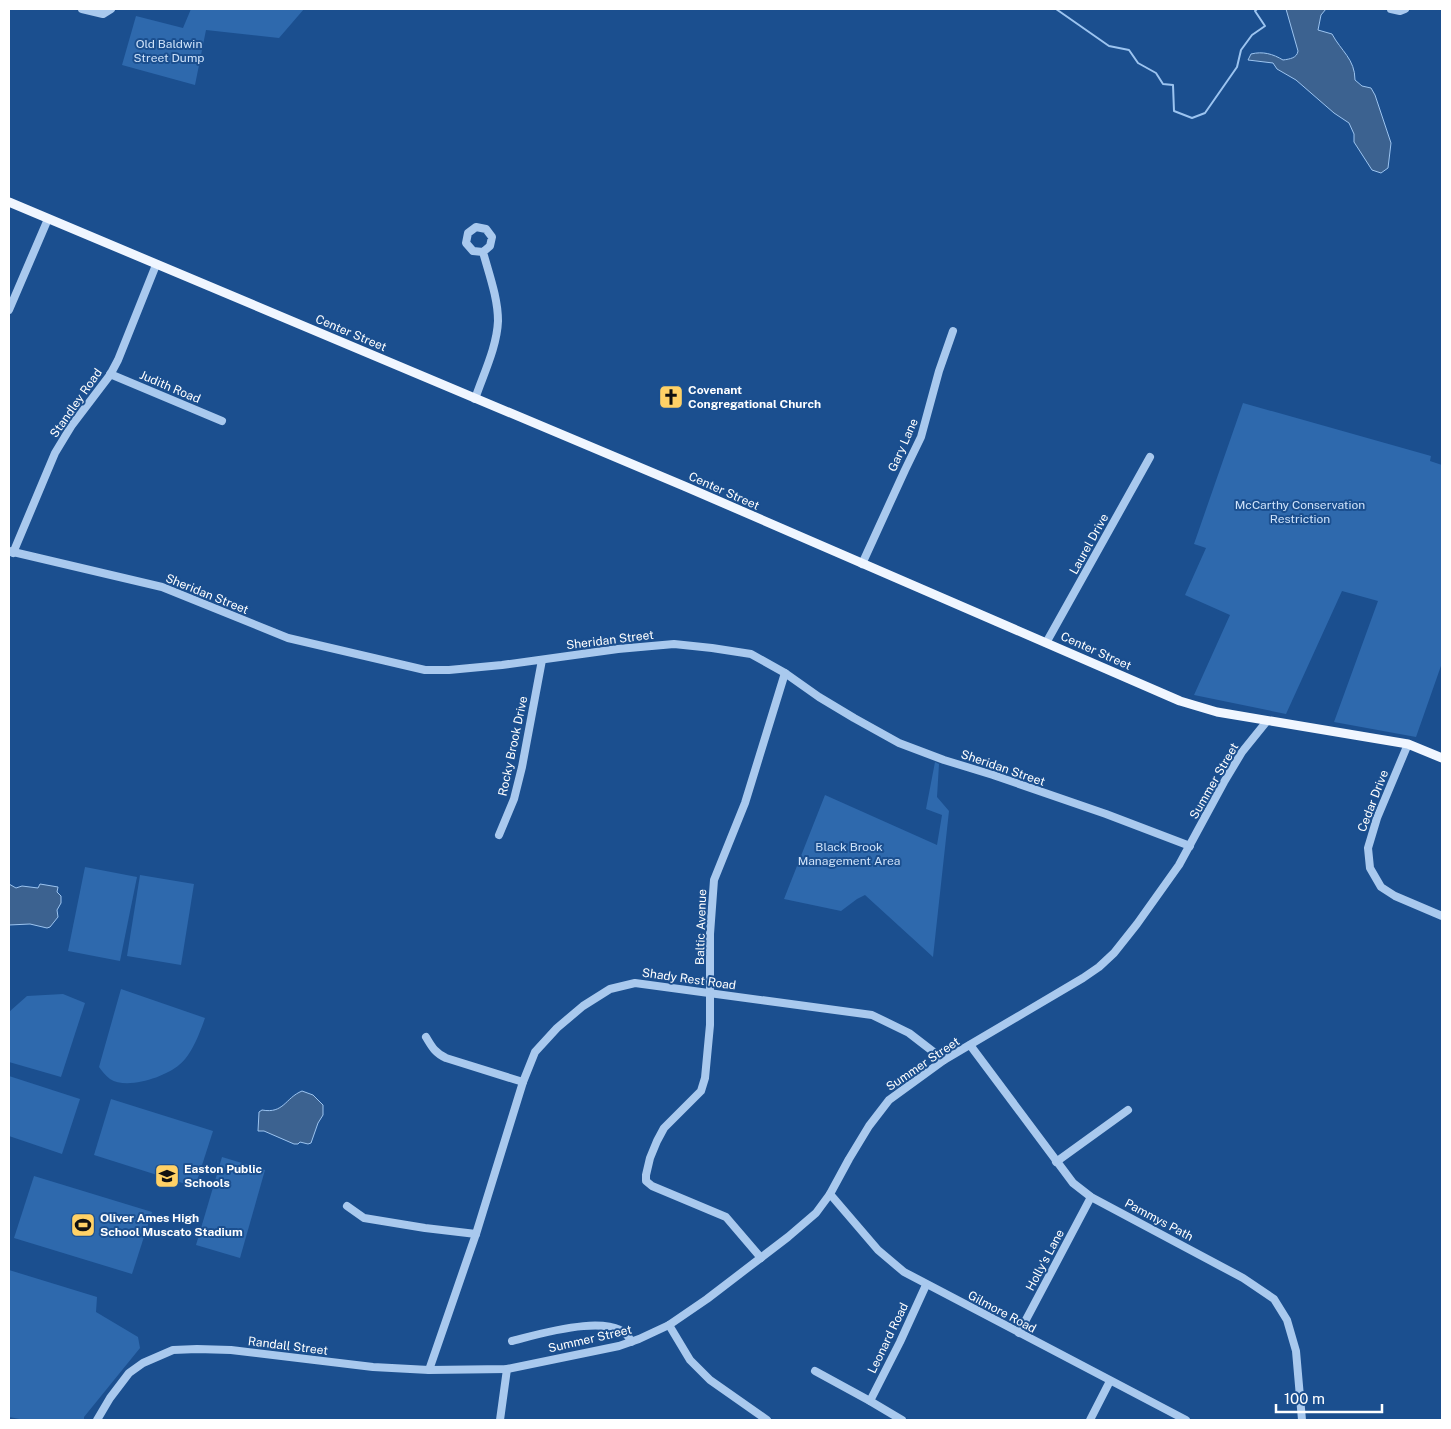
<svg xmlns="http://www.w3.org/2000/svg" width="1451" height="1429" viewBox="0 0 1451 1429" font-family="'Public Sans',sans-serif">
<style>
.green{fill:#2e69ad}
.water{fill:#3c6290;stroke:#9cc4f0}
.lines{fill:none;stroke-linecap:round;stroke-linejoin:round}
.stream{stroke:#9cc4f0;stroke-width:2}
.minor{stroke:#a9c9ee;stroke-width:8}
.major{stroke:#f0f6ff;stroke-width:9}
.labels{text-anchor:middle;dominant-baseline:central;stroke-width:4;stroke-linejoin:round;paint-order:stroke}
.park-label{font-size:12px;fill:#cfe3fa;stroke:#1b4f8f}
.street-label{font-size:12px;fill:#fff;stroke:#1b4f8f}
.poi-label{font-size:12px;font-weight:bold;fill:#fff;stroke:#1b4f8f;text-anchor:start}
</style>
<rect width="100%" height="100%" fill="#1b4f8f"/>
<g class="green">
<path d="M191 9H304L279 38 206 30 195 85 122 65 136 16 183 28Z"/>
<path d="M1243 403 1431 456 1430 461 1442 465V663L1416 737 1334 722 1378 601 1342 591 1286 714 1194 695 1230 615 1185 595 1206 548 1194 544Z"/>
<path d="M935 762 939 764 937 797 949 811 933 957 865 895 857 899 841 911 784 899 825 795 937 845 942 815 926 809Z"/>
<path d="M85 867 137 877 120 961 68 951Z"/>
<path d="M140 875 194 884 181 965 127 956Z"/>
<path d="M121 989 205 1018C200 1032 192 1055 179 1065 165 1077 127 1090 110 1079 106 1076 102 1071 99 1067Z"/>
<path d="M63 994 85 1003 61 1077 9 1062V1012L27 996Z"/>
<path d="M9 1076 80 1099 62 1154 9 1136Z"/>
<path d="M111 1099 213 1131 195 1187 94 1155Z"/>
<path d="M222 1157 265 1170 240 1258 196 1245Z"/>
<path d="M34 1176 152 1212 132 1274 14 1238Z"/>
<path d="M9 1270 97 1297 96 1312 138 1337 140 1348 84 1417V1420H25L9 1417Z"/>
</g>
<g class="water">
<path d="M1286 9H1326L1321 15 1318 30 1332 34C1341 51 1355 59 1355 80L1362 86 1371 88 1375 95 1391 143 1388 168 1381 173 1372 170 1354 142V134L1349 123 1334 113 1296 80 1277 69 1273 63 1248 60 1251 54C1263 51 1273 54 1283 60 1290 59 1297 58 1298 51Z"/>
<path d="M9 884 16 888 22 886 38 888 40 884 58 887 57 892 61 896V903L57 910 58 917 50 927 47 928 30 924 9 925Z"/>
<path d="M302 1091 313 1095 323 1105V1115L318 1123 311 1143 308 1144 300 1142 298 1144H294L264 1131H258L259 1112 262 1110C284 1114 285 1098 302 1091Z"/>
</g>
<g class="lines">
<path class="stream" d="M1056 9 1109 46 1129 50 1138 63 1156 73 1163 84 1173 85 1174 111 1192 118 1205 113 1237 67 1241 50 1252 35 1265 26 1255 11 1257 9"/>
<g class="minor">
<path d="M82 9 103 14 111 9"/>
<path d="M1391 9 1400 11 1405 9"/>
<path d="M9 310 48 219"/>
<path d="M110 374 222 421"/>
<path d="M475 399C483 375 497 347 498 321 498 298 489 274 483 252L473 251 466 243 468 233 476 227 486 229 492 237 490 246 483 252"/>
<path d="M9 551 162 587 288 638 425 670H449L502 665 618 649 674 644 712 648 751 654 785 673 819 697 854 718 899 743 944 760 993 775 1106 814 1190 846"/>
<path d="M13 553 55 453 72 425 110 375 118 360 156 265"/>
<path d="M862 564 905 470 921 437 939 371 953 331"/>
<path d="M1046 643 1150 457"/>
<path d="M1408 744 1377 818 1368 848 1370 868 1381 887 1395 896 1442 916"/>
<path d="M499 835 514 799 522 767 542 660"/>
<path d="M426 1037C432 1047 435 1053 446 1058L523 1082"/>
<path d="M970 1045 1073 1183 1091 1197 1243 1278 1274 1299 1287 1320 1296 1351 1302 1420"/>
<path d="M1056 1162 1128 1110"/>
<path d="M830 1194 878 1250 904 1272 1186 1420"/>
<path d="M347 1206 364 1218 425 1228 476 1234"/>
<path d="M761 1258 726 1217 652 1186 646 1181V1175L650 1158 657 1141 664 1128 701 1091 705 1078 710 1025V934L714 880 745 803 785 673"/>
<path d="M669 1325 690 1360 710 1380 767 1420"/>
<path d="M1019 1333 1091 1197"/>
<path d="M512 1341C536 1335 620 1309 631 1342"/>
<path d="M429 1370 476 1234 523 1082 535 1052 557 1028 583 1006 610 989 635 983 872 1015 909 1033 944 1060"/>
<path d="M815 1371 870 1401 902 1420"/>
<path d="M870 1401 900 1342 926 1285"/>
<path d="M97 1420 110 1398 129 1373 143 1363 173 1350 197 1349 231 1350 373 1367 429 1370 507 1369 619 1346 639 1339 669 1325 707 1299 788 1237 816 1213 830 1194 849 1159 869 1126 889 1100 944 1060 1083 978 1099 967 1114 953 1137 924 1179 865 1224 782 1242 752 1267 721"/>
<path d="M500 1420 507 1369"/>
<path d="M1090 1420 1110 1381"/>
</g>
<path class="major" d="M9 202 684 486 1180 701 1217 712 1408 744 1442 758"/>
</g>
<defs>
<symbol id="church-square" viewBox="-11 -11 22 22"><rect x="-9" y="-9" width="18" height="18" rx="4" fill="#ffd166" stroke="#1b4f8f"/><path d="M-1.2-6h2.4v3.5h3.3v2.4h-3.3V6h-2.4V-.1h-3.3v-2.4h3.3Z" fill="#111"/></symbol>
<symbol id="school-square" viewBox="-11 -11 22 22"><rect x="-9" y="-9" width="18" height="18" rx="4" fill="#ffd166" stroke="#1b4f8f"/><path d="M0-5L7-2L0 1L-7-2ZM-4 1L0 2.5L4 1V4Q0 6-4 4Z" fill="#111"/></symbol>
<symbol id="stadium-square" viewBox="-11 -11 22 22"><rect x="-9" y="-9" width="18" height="18" rx="4" fill="#ffd166" stroke="#1b4f8f"/><path d="M0-5a6.5 5 0 1 0 0 10a6.5 5 0 1 0 0-10ZM-3.5-1.8h7v3.6h-7Z" fill="#111"/></symbol>
</defs>
<g fill-rule="evenodd">
<use href="#church-square" x="657" y="383" width="28" height="28"/>
<use href="#school-square" x="153" y="1162" width="28" height="28"/>
<use href="#stadium-square" x="69" y="1211" width="28" height="28"/>
</g>
<g class="labels">
<g class="park-label">
<text x="169" y="44">Old Baldwin<tspan x="169" dy="14">Street Dump</tspan></text>
<text x="1300" y="505">McCarthy Conservation<tspan x="1300" dy="14">Restriction</tspan></text>
<text x="849" y="847">Black Brook<tspan x="849" dy="14">Management Area</tspan></text>
</g>
<g class="street-label">
<text transform="translate(351 333) rotate(23)">Center Street</text>
<text transform="translate(170 387) rotate(23)">Judith Road</text>
<text transform="translate(76 403) rotate(-55)">Standley Road</text>
<text transform="translate(903 445) rotate(-66)">Gary Lane</text>
<text transform="translate(724 491) rotate(24)">Center Street</text>
<text transform="translate(1089 544) rotate(-61)">Laurel Drive</text>
<text transform="translate(207 594) rotate(22)">Sheridan Street</text>
<text transform="translate(610 640) rotate(-7)">Sheridan Street</text>
<text transform="translate(1096 651) rotate(24)">Center Street</text>
<text transform="translate(513 746) rotate(-78)">Rocky Brook Drive</text>
<text transform="translate(1003 768) rotate(19)">Sheridan Street</text>
<text transform="translate(1214 781) rotate(-60)">Summer Street</text>
<text transform="translate(1373 801) rotate(-69)">Cedar Drive</text>
<text transform="translate(701 927) rotate(-88)">Baltic Avenue</text>
<text transform="translate(689 979) rotate(8)">Shady Rest Road</text>
<text transform="translate(923 1064) rotate(-34)">Summer Street</text>
<text transform="translate(1159 1220) rotate(28)">Pammys Path</text>
<text transform="translate(1045 1260) rotate(-62)">Holly's Lane</text>
<text transform="translate(1002 1312) rotate(28)">Gilmore Road</text>
<text transform="translate(888 1338) rotate(-64)">Leonard Road</text>
<text transform="translate(590 1339) rotate(-13)">Summer Street</text>
<text transform="translate(288 1346) rotate(7)">Randall Street</text>
</g>
<g class="poi-label">
<text x="688" y="390">Covenant<tspan x="688" dy="14">Congregational Church</tspan></text>
<text x="184" y="1169">Easton Public<tspan x="184" dy="14">Schools</tspan></text>
<text x="100" y="1218">Oliver Ames High<tspan x="100" dy="14">School Muscato Stadium</tspan></text>
</g>
</g>
<rect width="1451" height="1429" fill="none" stroke="#ffffff" stroke-width="20"/>
<path d="M1276 1404v8h106v-8" fill="none" stroke="#ffffff" stroke-width="2.5"/>
<text x="1284" y="1404" font-size="15" fill="#ffffff" stroke="#1b4f8f" stroke-width="4" paint-order="stroke">100 m</text>
</svg>
